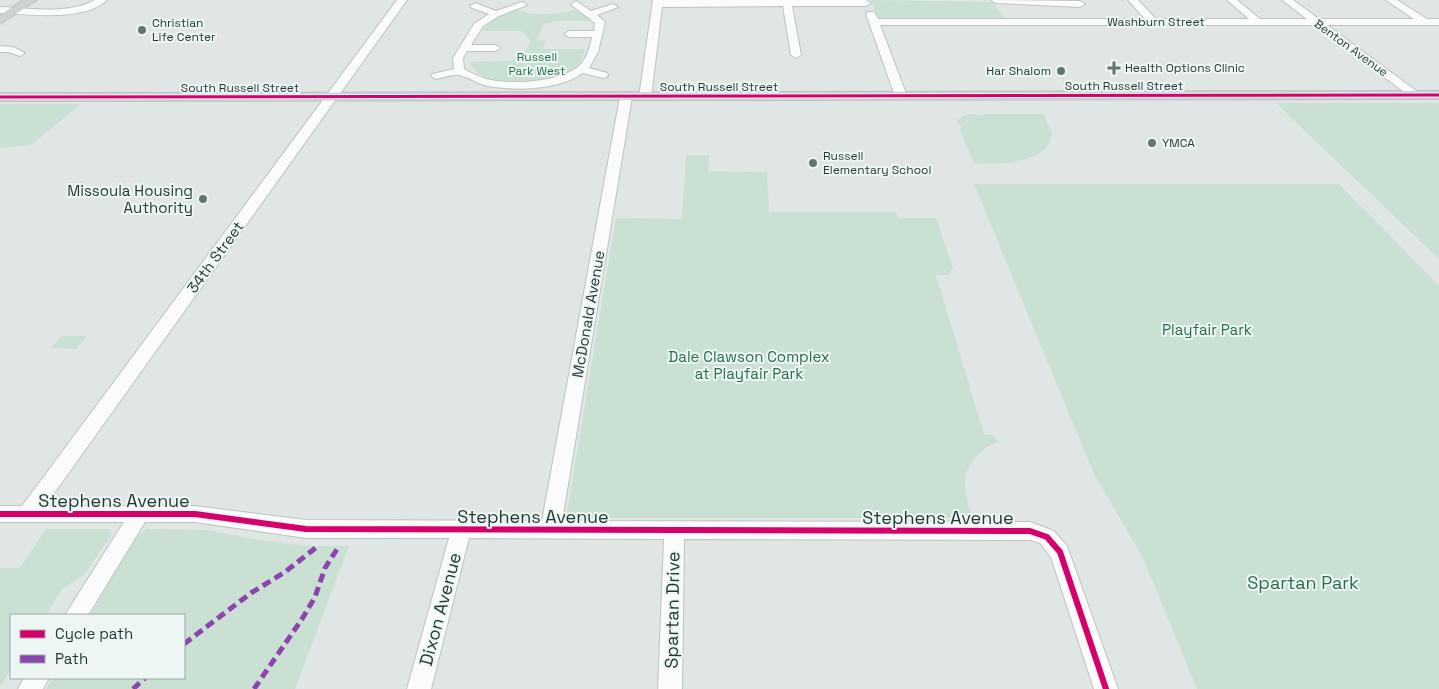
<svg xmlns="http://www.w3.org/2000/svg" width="1439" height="689" viewBox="0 0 1439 689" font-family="'Space Grotesk',sans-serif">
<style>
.green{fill:#c9e0d3}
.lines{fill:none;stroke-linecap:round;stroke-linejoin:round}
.minor-casing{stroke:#bdc3c1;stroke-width:2}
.major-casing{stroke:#bac3c2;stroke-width:2}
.minor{fill:#fafbfb;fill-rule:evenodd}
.major{fill:#ccd3d2;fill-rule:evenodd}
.quiet{stroke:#8e44ad;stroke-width:5;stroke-dasharray:9 5;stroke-linecap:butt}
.cycleway-far1-casing{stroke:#edf6f3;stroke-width:5}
.cycleway-casing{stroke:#edf6f3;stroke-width:9}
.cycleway-far1{stroke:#d6006c;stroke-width:3}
.cycleway{stroke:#d6006c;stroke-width:6}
.poi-dot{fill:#637572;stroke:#edf6f3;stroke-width:2}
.labels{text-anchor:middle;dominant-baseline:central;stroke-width:4;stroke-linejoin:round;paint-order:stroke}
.far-street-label{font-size:12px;fill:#1f3835;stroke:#edf6f3}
.far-poi-label{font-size:12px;fill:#1f3835;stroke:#edf6f3;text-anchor:start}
.far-park-label{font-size:12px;fill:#2a6e4e;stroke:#edf6f3}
.poi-label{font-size:15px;fill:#1f3835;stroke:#edf6f3;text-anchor:end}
.street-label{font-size:15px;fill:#1f3835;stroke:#edf6f3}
.park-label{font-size:15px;fill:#2a6e4e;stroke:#edf6f3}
.near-street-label{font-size:18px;fill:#1f3835;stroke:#edf6f3}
.near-park-label{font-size:18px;fill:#2a6e4e;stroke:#edf6f3}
</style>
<rect width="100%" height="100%" fill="#e0e6e4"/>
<g class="green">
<path d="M871 0 993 2 1005 19H883L877 17Z"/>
<path d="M575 10 593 21H556L543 25 537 40 546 41 543 49H585C583 56 581 63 574 68 554 82 505 86 483 76 476 73 473 68 469 62L510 61 522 56 531 41 521 31H483C488 21 503 12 516 11 520 10 526 14 531 14 547 15 560 14 575 10Z"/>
<path d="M1276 103H1439V259Z"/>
<path d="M0 104H81L31 145 0 148Z"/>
<path d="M972 114 984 116V114H1044L1052 134C1051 138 1050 142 1048 145 1036 164 994 165 974 163L959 128H963L956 121 965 115Z"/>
<path d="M686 155H709L708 171 767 172 769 212H896L898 218H936L953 268 948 275H936L984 434 994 435 998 442C987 446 983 449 975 458 959 478 965 491 971 514L966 518H566L616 218 682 219Z"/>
<path d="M974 184H1339L1439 286V689H1197L1143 558 1094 474Z"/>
<path d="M62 336H87L76 349 51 348Z"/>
<path d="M46 529H110L111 536 84 575 63 588 46 615H11V669L0 687V568H20Z"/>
<path d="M147 529 207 530 259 540 307 546H349L295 689H46L53 678H184V615H90L136 538Z"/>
</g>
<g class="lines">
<defs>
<g id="minor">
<path d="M95 0H107C84 22 29 14 0 13V7C31 8 67 15 95 0Z"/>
<path d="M397 0H407L45 506H195L306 520 542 521 620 97 626 94 632 97 562 521 1030 522 1054 531 1067 546 1118 689H1094L1051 557 1040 543 1030 540 684 539 682 689H658L664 539 469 538 431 689H407L449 538H306L195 522H145L88 615H65L124 522H0V506H22Z"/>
<path d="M653 0H866L871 3 866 6H792L801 55 796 58 791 55 783 6 662 7 651 97 645 100 639 97Z"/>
<path d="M991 0 1080 1 1085 4 1080 7 996 3Z"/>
<path d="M1128 0H1138L1156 19H1249L1227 0H1237L1260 19H1307L1282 0H1293L1319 19H1414L1386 0H1397L1427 19H1439V25H1327L1419 93 1421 95 1419 97H1411L1314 25H880L907 96 901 99 895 96 866 14 868 12H874L878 19H1145Z"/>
<path d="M576 1 591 11 613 4 618 7 597 15 605 22 598 52 589 68 607 73 608 75 607 77 603 78 583 73C559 90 517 91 488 86 478 84 469 77 459 75 453 74 442 78 436 79L431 76 432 74 454 69 453 58 474 24 489 14 472 8 470 6 475 3 496 11 522 2 527 5 499 16 483 26 471 45H496L501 48 496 51H467L463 58 464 69C471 73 478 76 486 79 510 85 561 83 580 65 587 58 590 47 592 37H569L564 34 569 31H594L595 23 573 6 571 4Z"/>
<path d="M0 46 13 47 25 53 20 56 8 52H0Z"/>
<path d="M24 678H49L43 689H18Z"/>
</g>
<g id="major">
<path d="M23 0H37L0 24V15Z"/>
<path d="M1439 91V99L0 101V93Z"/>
</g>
</defs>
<use href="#minor" class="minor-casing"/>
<use href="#major" class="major-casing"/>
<use href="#minor" class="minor"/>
<use href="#major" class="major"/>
<g class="quiet">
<path d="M184 644 251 593 285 572 318 546"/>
<path d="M133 689 145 678"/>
<path d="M254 689 302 619 315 597 325 568 339 546"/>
</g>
<defs>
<path id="cycleway-far1" d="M0 97 1439 95"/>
<path id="cycleway" d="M0 514H195L306 529 1030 531 1047 537 1060 552 1106 689"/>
</defs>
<use href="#cycleway-far1" class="cycleway-far1-casing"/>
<use href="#cycleway" class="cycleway-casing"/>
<use href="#cycleway-far1" class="cycleway-far1"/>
<use href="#cycleway" class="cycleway"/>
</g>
<g class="poi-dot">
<circle cx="142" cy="30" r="5"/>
<path d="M1111.5 60.5h5v5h5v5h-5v5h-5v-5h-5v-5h5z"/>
<circle cx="1061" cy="71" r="5"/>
<circle cx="1152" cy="143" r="5"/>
<circle cx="813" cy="163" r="5"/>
<circle cx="203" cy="199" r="5"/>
</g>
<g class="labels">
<g class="far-street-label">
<text x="1156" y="22">Washburn Street</text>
<text transform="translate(1351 48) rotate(36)">Benton Avenue</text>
<text x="1124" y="86">South Russell Street</text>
<text x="719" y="87">South Russell Street</text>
<text x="240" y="88">South Russell Street</text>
</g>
<g class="far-poi-label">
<text x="152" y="23">Christian<tspan x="152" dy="14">Life Center</tspan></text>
<text x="1125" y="68">Health Options Clinic</text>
<text x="1051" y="71" text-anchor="end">Har Shalom</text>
<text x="1162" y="143">YMCA</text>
<text x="823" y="156">Russell<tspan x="823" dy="14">Elementary School</tspan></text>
</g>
<g class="far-park-label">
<text x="537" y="57">Russell<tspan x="537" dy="14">Park West</tspan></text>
</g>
<g class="poi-label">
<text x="193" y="190">Missoula Housing<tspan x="193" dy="17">Authority</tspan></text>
</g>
<g class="street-label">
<text transform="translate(215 257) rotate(-54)">34th Street</text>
<text transform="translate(588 314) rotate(-80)">McDonald Avenue</text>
</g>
<g class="park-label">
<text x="1207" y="329">Playfair Park</text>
<text x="749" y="356">Dale Clawson Complex<tspan x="749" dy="17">at Playfair Park</tspan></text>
</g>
<g class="near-street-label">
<text x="114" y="500">Stephens Avenue</text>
<text x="533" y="516">Stephens Avenue</text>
<text x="938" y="517">Stephens Avenue</text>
<text transform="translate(440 609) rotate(-75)">Dixon Avenue</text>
<text transform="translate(672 610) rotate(-89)">Spartan Drive</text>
</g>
<g class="near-park-label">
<text x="1303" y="582">Spartan Park</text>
</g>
</g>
<rect x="10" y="614" width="175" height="65" fill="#edf6f3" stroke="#9baaa7"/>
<rect x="20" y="630" width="25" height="8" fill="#d6006c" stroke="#9baaa7"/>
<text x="55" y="639" font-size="15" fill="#1f3835">Cycle path</text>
<rect x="20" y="655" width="25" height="8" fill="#8e44ad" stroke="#9baaa7"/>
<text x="55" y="664" font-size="15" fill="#1f3835">Path</text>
</svg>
